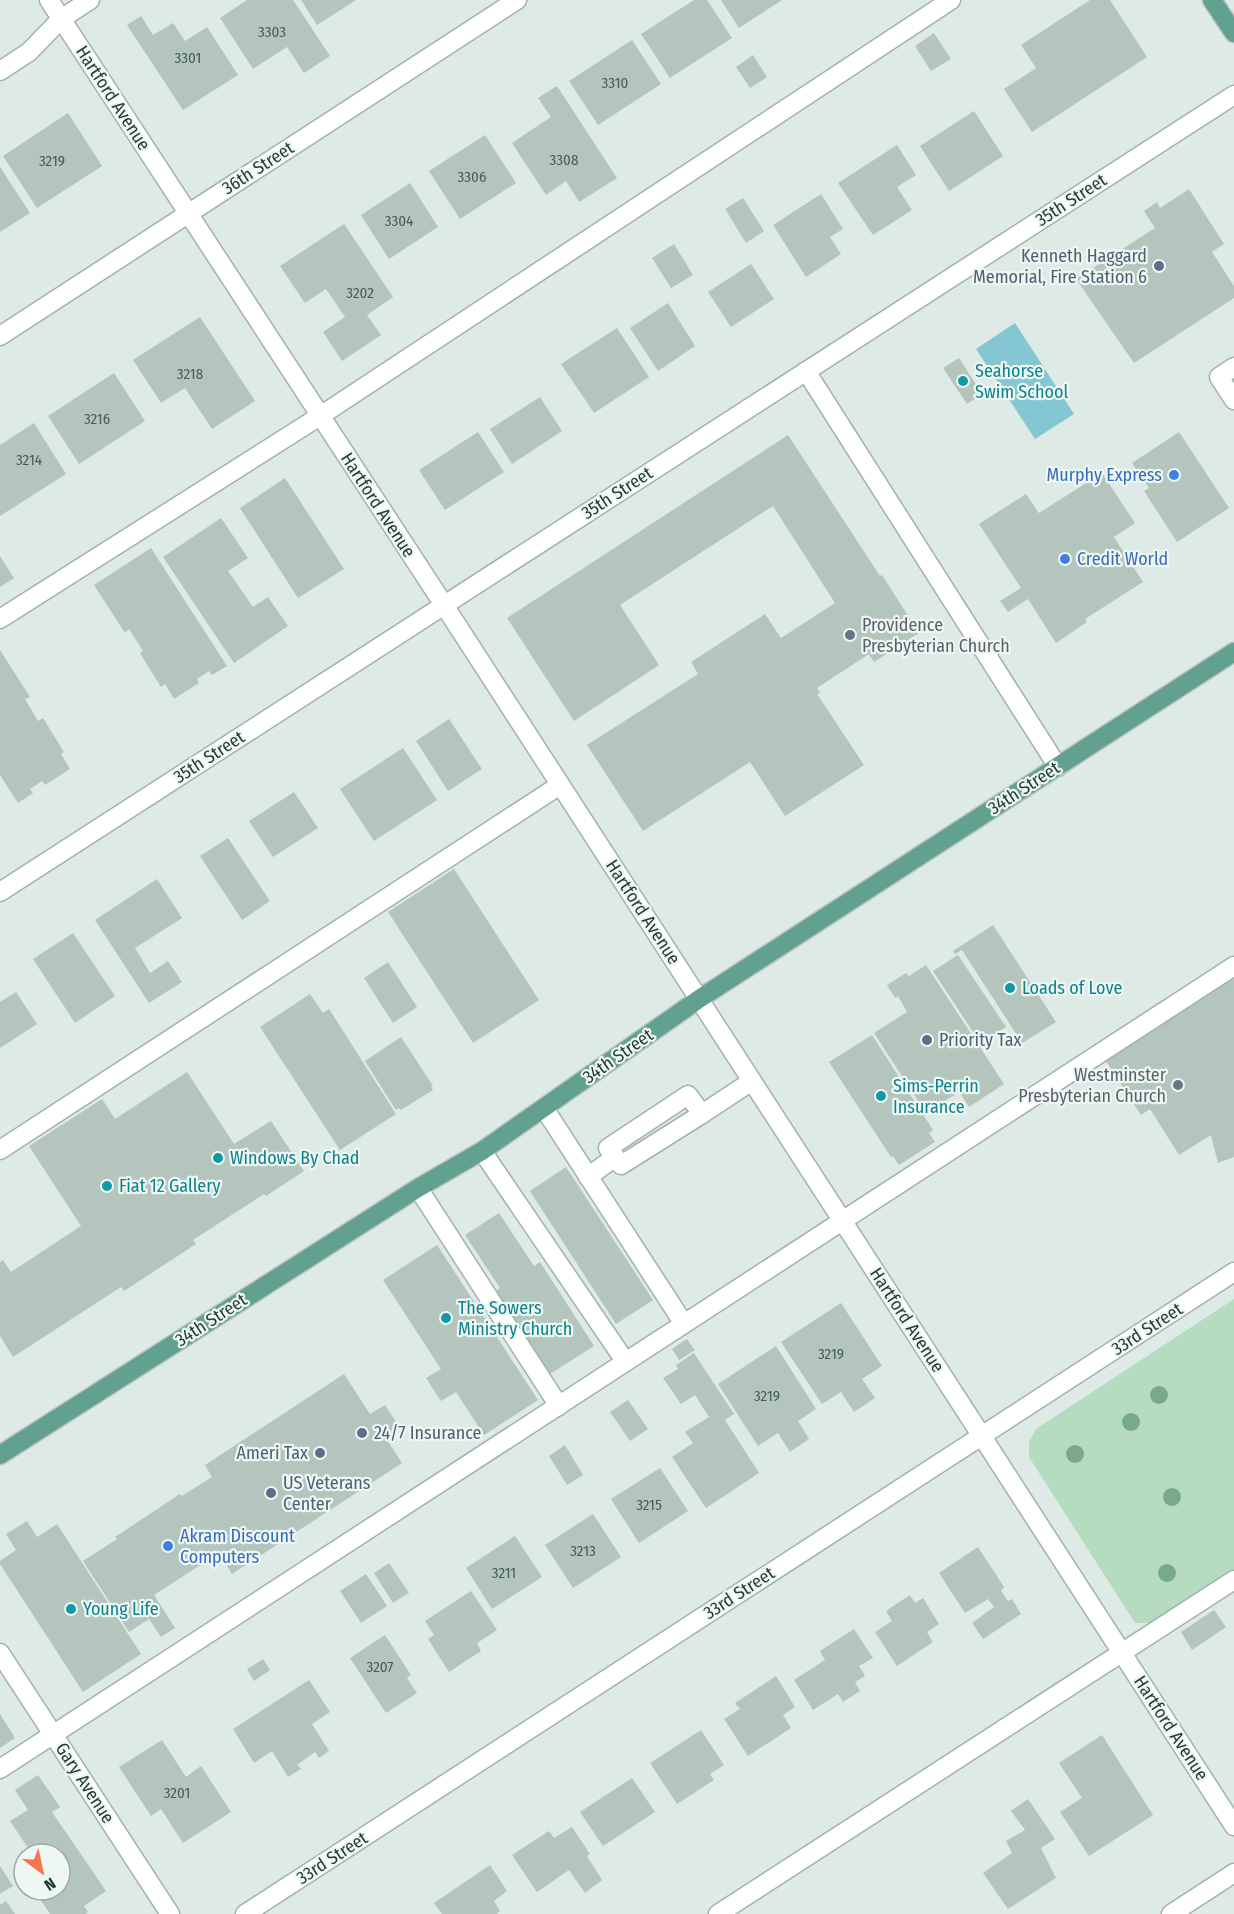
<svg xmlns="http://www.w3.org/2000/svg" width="1234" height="1914" viewBox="0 0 1234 1914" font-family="'Fira Sans Condensed',sans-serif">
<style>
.green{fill:#b6dcc0}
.water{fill:#84c7d2}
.building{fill:#b4c5be}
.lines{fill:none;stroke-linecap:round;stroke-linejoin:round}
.minor-casing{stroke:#a1b2ac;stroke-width:21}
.major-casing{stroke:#bcc4c2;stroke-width:21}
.minor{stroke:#fff;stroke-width:18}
.major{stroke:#62a18f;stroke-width:18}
.tree{fill:#7aa88c}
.service-dot{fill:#5c6f8a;stroke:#eff7f3;stroke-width:2}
.culture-dot{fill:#0f9aa8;stroke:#eff7f3;stroke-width:2}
.shop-dot{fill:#3f7fe0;stroke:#eff7f3;stroke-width:2}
.worship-dot{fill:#6b7280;stroke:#eff7f3;stroke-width:2}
.labels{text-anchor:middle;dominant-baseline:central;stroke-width:4.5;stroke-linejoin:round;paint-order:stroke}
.number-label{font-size:15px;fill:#445d56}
.street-label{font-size:18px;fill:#1f3a33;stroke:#eff7f3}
.service-label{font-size:18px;fill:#4e5e75;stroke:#eff7f3;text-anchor:start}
.culture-label{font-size:18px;fill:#0d838f;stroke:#eff7f3;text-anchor:start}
.shop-label{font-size:18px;fill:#366cbe;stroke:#eff7f3;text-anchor:start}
.worship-label{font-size:18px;fill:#5b616d;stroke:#eff7f3;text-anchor:start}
</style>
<rect width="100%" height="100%" fill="#deeae5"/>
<path class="green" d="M1234 1299V1570L1151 1623H1135L1029 1457V1442L1036 1429Z"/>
<path class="water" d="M1015 323 1074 414 1035 439 976 349Z"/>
<g class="building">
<path d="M247 0H293L330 56 304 73 287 47 253 69 220 18Z"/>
<path d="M301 0H356L317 25Z"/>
<path d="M694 0H707L732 38 670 78 641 34Z"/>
<path d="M721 0H782L739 28Z"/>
<path d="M1090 0H1110L1147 57 1032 132 1004 89 1036 68 1021 45Z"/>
<path d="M141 16 153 35 173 23 185 41 207 27 238 75 183 110 127 25Z"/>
<path d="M934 33 951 59 931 71 915 46Z"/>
<path d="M632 40 661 84 598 125 569 81Z"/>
<path d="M753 55 767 77 750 88 736 67Z"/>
<path d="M557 86 617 178 579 202 566 181 546 195 512 143 551 117 538 98Z"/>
<path d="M974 111 1003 156 949 191 920 146Z"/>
<path d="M68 113 102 166 37 208 3 156Z"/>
<path d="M485 135 516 183 460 219 429 171Z"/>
<path d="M897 145 916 175 897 187 912 210 873 235 838 183Z"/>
<path d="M0 167 30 213 0 232Z"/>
<path d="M410 183 438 227 389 259 361 215Z"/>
<path d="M1189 189 1224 244 1212 252 1234 286V298L1134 363 1076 279 1155 228 1144 211 1157 202 1160 208Z"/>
<path d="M821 194 843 229 830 237 841 254 806 277 773 225Z"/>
<path d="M743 198 764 231 746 243 725 209Z"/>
<path d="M344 224 393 297 367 315 381 335 342 361 323 332 345 317 326 289 305 303 280 266Z"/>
<path d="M674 244 693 275 671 288 652 258Z"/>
<path d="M751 264 774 299 731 327 708 292Z"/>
<path d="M668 303 695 346 658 371 630 328Z"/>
<path d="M200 317 255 401 212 429 185 388 161 403 133 360Z"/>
<path d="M617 328 649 377 594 413 561 364Z"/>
<path d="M959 358 982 394 967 404 943 368Z"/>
<path d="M114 373 145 421 79 464 48 416Z"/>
<path d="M540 397 562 431 512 464 490 429Z"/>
<path d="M34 423 66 474 0 516V445Z"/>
<path d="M478 432 504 472 445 510 419 470Z"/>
<path d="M1179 432 1229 508 1177 542 1144 491 1149 488 1132 463Z"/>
<path d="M788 435 880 576 882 575 919 633 874 662 869 654 817 688 820 693 817 694 864 765 785 816 750 762 643 831 587 745 698 674 691 662 765 614 781 638 835 603 773 506 620 605 659 665 574 721 507 618Z"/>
<path d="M1102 473 1135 523 1114 537 1143 582 1085 619 1087 622 1056 643 1028 599 1008 612 1000 601 1021 588 979 524 1026 494 1039 513Z"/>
<path d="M285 478 344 569 298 598 240 508Z"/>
<path d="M221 518 248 558 228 571 253 607 268 597 288 626 234 663 163 557Z"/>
<path d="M151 548 227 666 212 675 209 671 197 679 199 683 174 699 165 684 161 687 140 653 143 651 129 629 125 633 94 585Z"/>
<path d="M0 556 14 578 0 587Z"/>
<path d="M0 650 30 697 25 699 38 721 43 718 64 752 61 754 70 769 45 785 42 781 30 789 33 793 18 803 0 775Z"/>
<path d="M449 719 482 769 448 791 416 741Z"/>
<path d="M403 748 437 800 374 841 340 789Z"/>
<path d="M294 792 318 828 273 857 249 821Z"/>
<path d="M228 838 270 901 242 920 200 856Z"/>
<path d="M454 869 539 1000 473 1043 388 912Z"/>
<path d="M157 879 182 918 135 948 150 973 168 961 182 982 149 1003 95 920Z"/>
<path d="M993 925 1056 1022 1022 1043 962 950 955 954 953 951Z"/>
<path d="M73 933 115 996 75 1023 33 959Z"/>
<path d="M958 955 1006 1027 981 1044 933 971Z"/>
<path d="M388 962 417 1007 393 1023 364 978Z"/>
<path d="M926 965 1004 1084 969 1107 959 1092 926 1113 874 1033 907 1012 898 996 895 998 887 985 906 973 909 976Z"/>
<path d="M1234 978V1157L1218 1163 1211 1135 1179 1155 1150 1109 1141 1115 1106 1061Z"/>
<path d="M16 992 37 1024 0 1048V1002Z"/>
<path d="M310 994 323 1013 329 1009 396 1114 340 1150 260 1027Z"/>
<path d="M872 1035 933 1130 929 1133 935 1142 899 1165 893 1156 891 1157 829 1062Z"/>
<path d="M401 1037 433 1086 431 1087 433 1090 401 1110 399 1108 396 1110 365 1061Z"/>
<path d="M187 1072 234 1144 271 1121 304 1171 266 1196 264 1194 193 1240 196 1244 124 1291 121 1287 13 1357 0 1336V1262L3 1260 11 1272 81 1226 29 1146 102 1099 115 1119Z"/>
<path d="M566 1167 653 1300 616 1324 530 1191Z"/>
<path d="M499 1213 534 1266 540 1262 594 1346 550 1374 496 1291 500 1288 465 1235Z"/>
<path d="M437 1245 538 1400 484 1435 456 1392 441 1401 426 1378 441 1369 383 1280Z"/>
<path d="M841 1303 882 1366 862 1379 875 1398 854 1412 841 1392 822 1404 781 1342Z"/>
<path d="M687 1339 695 1350 679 1360 672 1349Z"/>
<path d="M776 1346 816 1409 798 1421 809 1439 790 1452 778 1433 758 1446 718 1384Z"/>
<path d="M694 1353 734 1414 725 1420 759 1473 706 1508 672 1457 693 1443 685 1432 709 1417 695 1395 681 1404 663 1378 678 1369 676 1365Z"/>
<path d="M344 1374 370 1414 385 1405 400 1428 385 1437 402 1463 232 1574 219 1553 154 1595 175 1628 161 1637 149 1619 129 1632 83 1561 117 1539 115 1537 180 1494 182 1496 212 1477 205 1465Z"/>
<path d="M628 1400 648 1429 630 1441 610 1412Z"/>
<path d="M565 1445 583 1475 567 1485 549 1456Z"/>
<path d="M660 1468 688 1511 639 1543 611 1499Z"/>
<path d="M593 1514 621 1557 573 1588 545 1545Z"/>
<path d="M27 1521 37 1537 57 1524 141 1654 83 1692 0 1564V1561L16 1550 6 1534Z"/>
<path d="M515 1536 542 1577 492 1609 466 1568Z"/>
<path d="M978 1547 1004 1587 1001 1591 1008 1601 1012 1599 1021 1614 983 1639 972 1623 994 1607 988 1599 965 1613 939 1573Z"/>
<path d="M389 1563 409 1593 393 1603 374 1573Z"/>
<path d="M366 1574 387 1606 361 1623 340 1591Z"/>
<path d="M471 1591 497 1630 477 1643 481 1651 449 1672 428 1639 434 1635 425 1621Z"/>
<path d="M910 1595 915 1603 923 1598 939 1624 927 1632 933 1642 897 1666 875 1632 892 1621 886 1611Z"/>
<path d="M1214 1610 1226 1627 1192 1650 1181 1632Z"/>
<path d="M854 1629 873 1658 859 1666 865 1676 855 1682 860 1691 843 1702 838 1694 813 1710 794 1680 825 1660 820 1651Z"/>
<path d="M385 1635 411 1675 407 1678 417 1693 386 1713 350 1658Z"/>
<path d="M263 1659 270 1670 254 1681 247 1669Z"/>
<path d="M776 1676 795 1707 783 1715 791 1728 748 1756 724 1719 740 1709 735 1703Z"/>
<path d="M309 1680 330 1712 312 1724 329 1751 319 1758 315 1752 297 1765 301 1769 288 1777 272 1751 254 1763 233 1729Z"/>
<path d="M0 1714 15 1738 0 1748Z"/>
<path d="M701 1730 724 1765 710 1774 714 1780 677 1804 650 1763Z"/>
<path d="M1102 1735 1153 1815 1089 1856 1060 1812 1082 1798 1059 1763Z"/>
<path d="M162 1740 186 1777 201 1766 231 1812 183 1843 161 1809 151 1816 119 1767Z"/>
<path d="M38 1775 60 1807 52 1812 106 1891 84 1906 88 1912 85 1914H50L36 1893 39 1890H60V1854H32L10 1821 28 1810 15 1790Z"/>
<path d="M632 1778 655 1812 603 1846 580 1812Z"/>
<path d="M1028 1799 1055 1839 1041 1848 1056 1878 1008 1909 983 1873 1012 1853 1006 1841 1025 1830 1011 1811Z"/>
<path d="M572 1827 590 1854 587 1856 602 1880 585 1893 569 1870 537 1892 512 1855 549 1831 554 1838Z"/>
<path d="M490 1865 507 1891 494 1901 500 1911 497 1914H442L434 1903Z"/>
<path d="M0 1866 13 1886 0 1894Z"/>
<path d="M6 1901 15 1914H0V1905Z"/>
</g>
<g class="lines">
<defs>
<g id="minor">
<path d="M49 0 444 605 1234 1826"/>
<path d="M0 71 29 52 61 19 90 0"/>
<path d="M0 336 517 0"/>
<path d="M1234 367 1219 377 1234 400"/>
<path d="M806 371 1058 767"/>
<path d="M0 619 320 416 951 0"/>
<path d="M0 892 1234 95"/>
<path d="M544 1108 684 1324"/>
<path d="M0 1150 560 785"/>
<path d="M482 1151 625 1361"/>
<path d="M615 1157 621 1165 702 1114"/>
<path d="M588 1177 615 1157 608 1148 688 1095 702 1114 752 1081"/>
<path d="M418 1188 559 1406"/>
<path d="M0 1653 170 1914"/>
<path d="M0 1769 1234 966"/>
<path d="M245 1914 1234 1272"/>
<path d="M718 1914 1234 1580"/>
<path d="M1171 1914 1234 1873"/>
</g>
<g id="major">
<path d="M1212 0 1234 33"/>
<path d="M0 1455 418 1188 482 1151 699 999 1234 652"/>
</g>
</defs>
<use href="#minor" class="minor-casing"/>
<use href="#major" class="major-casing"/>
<use href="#minor" class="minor"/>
<use href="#major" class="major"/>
</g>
<g class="tree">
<circle cx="1159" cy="1395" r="9"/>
<circle cx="1131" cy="1422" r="9"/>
<circle cx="1075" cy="1454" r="9"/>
<circle cx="1172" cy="1497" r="9"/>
<circle cx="1167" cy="1573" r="9"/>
</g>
<g class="service-dot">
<circle cx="1159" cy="266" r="6"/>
<circle cx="927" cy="1040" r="6"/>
<circle cx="362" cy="1433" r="6"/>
<circle cx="320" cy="1453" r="6"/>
<circle cx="271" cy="1493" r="6"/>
</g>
<g class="culture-dot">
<circle cx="963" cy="381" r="6"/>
<circle cx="1010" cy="988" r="6"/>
<circle cx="881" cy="1096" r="6"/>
<circle cx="218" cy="1158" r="6"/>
<circle cx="107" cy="1186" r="6"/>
<circle cx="446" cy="1318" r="6"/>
<circle cx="71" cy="1609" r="6"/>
</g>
<g class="shop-dot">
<circle cx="1174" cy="475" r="6"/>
<circle cx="1065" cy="559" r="6"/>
<circle cx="168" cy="1546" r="6"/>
</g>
<g class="worship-dot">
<circle cx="850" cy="635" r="6"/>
<circle cx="1178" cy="1085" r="6"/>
</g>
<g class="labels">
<g class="number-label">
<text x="272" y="32">3303</text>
<text x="188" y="58">3301</text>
<text x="615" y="83">3310</text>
<text x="564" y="160">3308</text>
<text x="52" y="161">3219</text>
<text x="472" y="177">3306</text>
<text x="399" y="221">3304</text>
<text x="360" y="293">3202</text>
<text x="190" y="374">3218</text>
<text x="97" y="419">3216</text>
<text x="29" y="460">3214</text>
<text x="831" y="1354">3219</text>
<text x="767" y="1396">3219</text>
<text x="649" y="1505">3215</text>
<text x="583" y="1551">3213</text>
<text x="504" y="1573">3211</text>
<text x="380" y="1667">3207</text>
<text x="177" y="1793">3201</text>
</g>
<g class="street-label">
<text transform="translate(113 98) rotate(57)">Hartford Avenue</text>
<text transform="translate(258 168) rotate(-33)">36th Street</text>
<text transform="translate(1071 200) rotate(-33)">35th Street</text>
<text transform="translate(617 493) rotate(-33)">35th Street</text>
<text transform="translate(378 505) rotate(57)">Hartford Avenue</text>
<text transform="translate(209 757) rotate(-33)">35th Street</text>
<text transform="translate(1024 788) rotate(-33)">34th Street</text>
<text transform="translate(643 912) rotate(57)">Hartford Avenue</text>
<text transform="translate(618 1056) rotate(-35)">34th Street</text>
<text transform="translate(211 1320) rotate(-33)">34th Street</text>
<text transform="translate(907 1320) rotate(57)">Hartford Avenue</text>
<text transform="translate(1147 1329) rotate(-33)">33rd Street</text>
<text transform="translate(739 1593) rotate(-33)">33rd Street</text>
<text transform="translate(1171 1728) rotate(57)">Hartford Avenue</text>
<text transform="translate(85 1783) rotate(57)">Gary Avenue</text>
<text transform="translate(332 1858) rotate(-33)">33rd Street</text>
</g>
<g class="service-label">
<text x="1147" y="256" text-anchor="end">Kenneth Haggard<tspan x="1147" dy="21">Memorial, Fire Station 6</tspan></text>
<text x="939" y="1040">Priority Tax</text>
<text x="374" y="1433">24/7 Insurance</text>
<text x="308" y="1453" text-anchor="end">Ameri Tax</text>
<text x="283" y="1483">US Veterans<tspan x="283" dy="21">Center</tspan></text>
</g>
<g class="culture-label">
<text x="975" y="371">Seahorse<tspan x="975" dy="21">Swim School</tspan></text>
<text x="1022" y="988">Loads of Love</text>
<text x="893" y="1086">Sims-Perrin<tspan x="893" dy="21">Insurance</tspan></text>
<text x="230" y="1158">Windows By Chad</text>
<text x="119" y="1186">Fiat 12 Gallery</text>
<text x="458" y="1308">The Sowers<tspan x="458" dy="21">Ministry Church</tspan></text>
<text x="83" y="1609">Young Life</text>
</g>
<g class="shop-label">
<text x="1162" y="475" text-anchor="end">Murphy Express</text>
<text x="1077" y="559">Credit World</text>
<text x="180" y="1536">Akram Discount<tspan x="180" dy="21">Computers</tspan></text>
</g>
<g class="worship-label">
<text x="862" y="625">Providence<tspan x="862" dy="21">Presbyterian Church</tspan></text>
<text x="1166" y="1075" text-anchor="end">Westminster<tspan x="1166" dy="21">Presbyterian Church</tspan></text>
</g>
</g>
<g transform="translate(42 1872) rotate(147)"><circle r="28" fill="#eff7f3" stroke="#9caba6" stroke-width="1.5"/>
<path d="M0-4.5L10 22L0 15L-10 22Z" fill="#f57651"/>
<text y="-9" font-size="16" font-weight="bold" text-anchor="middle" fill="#1f3a33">N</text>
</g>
</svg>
